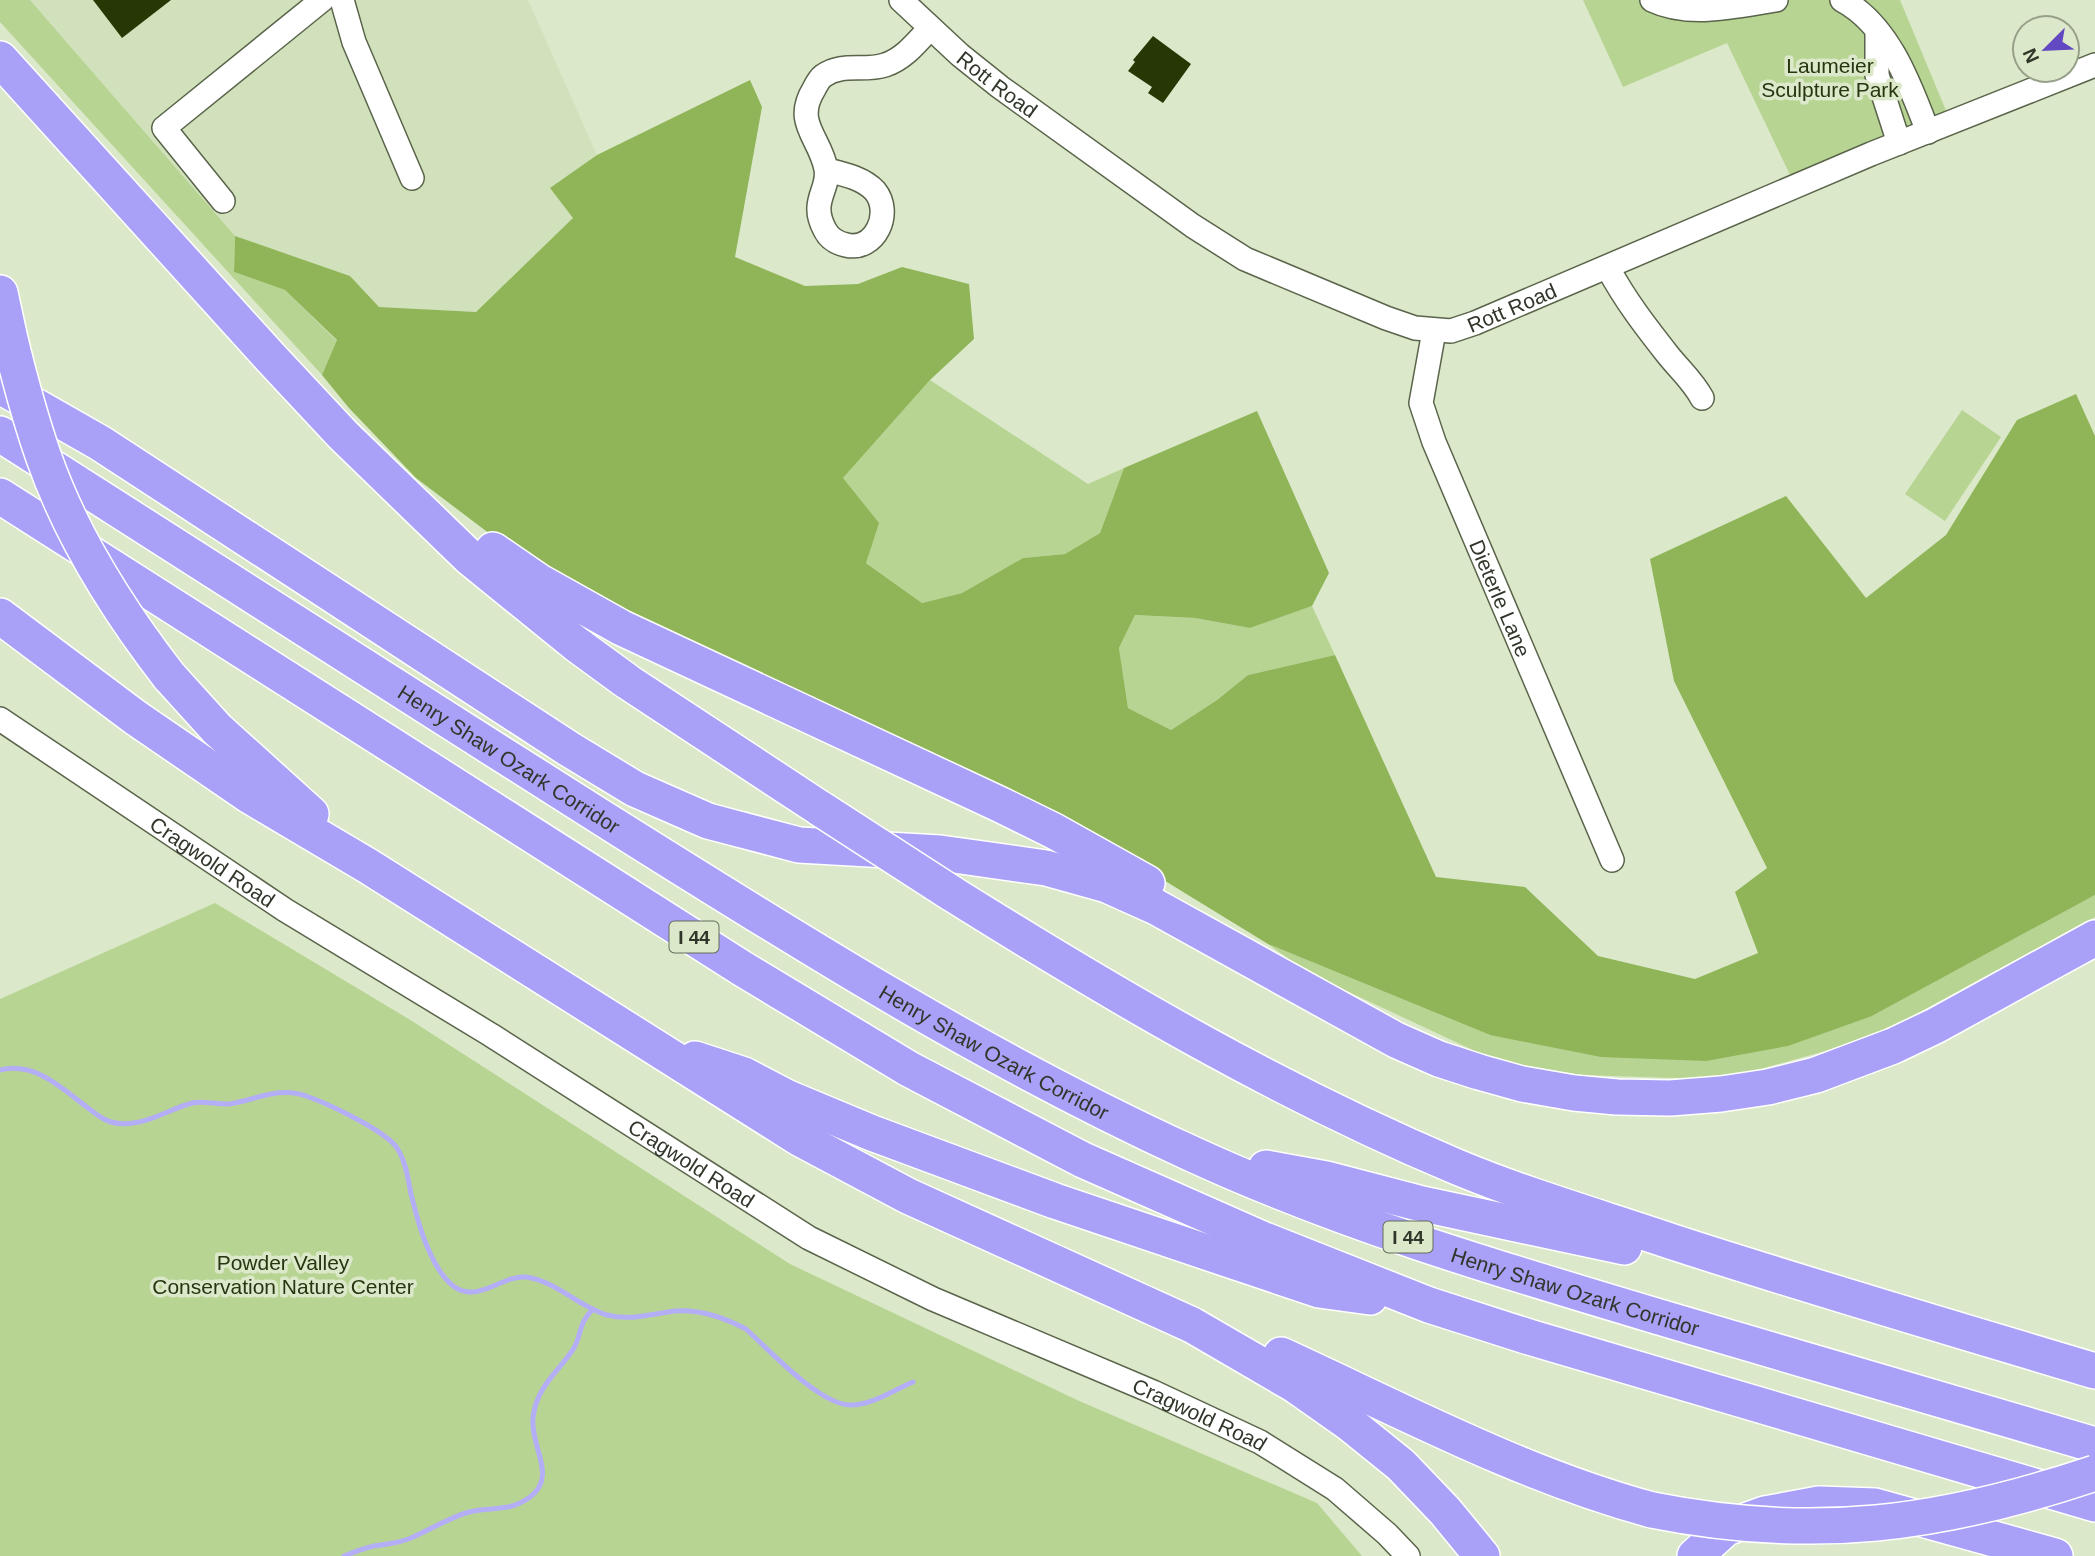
<svg xmlns="http://www.w3.org/2000/svg" width="2095" height="1556" viewBox="0 0 2095 1556" font-family="Arial,sans-serif">
<style>
.built{fill:#d0e1bb}
.green{fill:#b8d493}
.forest{fill:#90b558}
.lines{fill:none;stroke-linecap:round;stroke-linejoin:round}
.stream{stroke:#b4aef7;stroke-width:5}
.building{fill:#273805}
.minor-casing{stroke:#59644a;stroke-width:26}
.highway-casing{stroke:#fff;stroke-width:38}
.minor{stroke:#fff;stroke-width:23}
.highway{stroke:#a9a0f7;stroke-width:35}
.highway-bridge-casing{stroke:#fff;stroke-width:38;stroke-linecap:butt}
.highway-bridge{stroke:#a9a0f7;stroke-width:35}
.labels{text-anchor:middle;dominant-baseline:central;stroke-width:7;stroke-linejoin:round;paint-order:stroke}
.shield{fill:#dbe9ca;stroke:#636c5a;stroke-width:2}
.shield-label{font-size:19px;font-weight:bold;fill:#30362a}
.park-label{font-size:21px;fill:#273610;stroke:#dbe9ca}
.street-label{font-size:21px;fill:#30362a;stroke:#dbe9ca}
</style>
<rect width="100%" height="100%" fill="#dbe9ca"/>
<path class="built" d="M30 0H528L597 155 551 188 573 218 476 312 379 307 350 276 235 236Z"/>
<g class="green">
<path d="M0 0H30L235 236 234 272 285 290 337 341 322 375 0 22Z"/>
<path d="M1583 0H1900L1947 113 1792 179 1727 43 1623 87Z"/>
<path d="M930 380 1088 484 1124 468 1100 533 1065 554 1023 558 962 593 922 603 865 562 843 478Z"/>
<path d="M1962 410 2001 437 1945 521 1905 494Z"/>
<path d="M1312 606 1335 655 1248 675 1217 700 1171 730 1128 708 1119 648 1135 615 1195 618 1250 628Z"/>
<path d="M2095 895V917L1909 1018 1877 1033 1825 1051 1757 1070 1706 1079 1581 1075 1522 1065 1477 1052 1336 986 1293 962 1268 944 1490 1035 1872 1016Z"/>
<path d="M215 903 412 1021 790 1264 1077 1400 1317 1503 1362 1556H0V999Z"/>
</g>
<path class="forest" d="M750 80 762 107 735 257 805 286 858 284 902 267 969 284 974 339 930 380 843 478 879 523 866 563 922 603 962 593 1023 558 1065 554 1100 533 1124 468 1257 411 1329 573 1312 606 1250 628 1195 618 1135 615 1119 648 1128 708 1171 730 1217 700 1248 675 1335 655 1436 877 1525 887 1598 956 1695 979 1758 953 1735 892 1767 868 1674 681 1650 559 1786 496 1866 598 1946 535 2017 420 2076 394 2095 436V895L1872 1016 1788 1046 1706 1061 1601 1057 1490 1035 1268 944 1038 803 574 588 490 534 416 478 349 408 322 375 337 340 285 290 234 272 235 236 350 276 379 307 476 312 573 218 550 188 597 155Z"/>
<g class="lines">
<g class="stream">
<path d="M0 1070C35 1061 63 1089 88 1108 95 1113 103 1120 111 1122 139 1130 166 1110 192 1103 205 1100 216 1105 229 1104 256 1100 279 1086 306 1096 327 1103 386 1131 397 1148 406 1162 408 1179 411 1194 417 1218 423 1241 435 1263 441 1274 449 1285 460 1290 482 1299 504 1275 526 1277 556 1281 579 1307 607 1315 631 1321 651 1314 675 1311 700 1309 725 1318 746 1329 769 1350 821 1406 851 1405 872 1405 894 1390 913 1382"/>
<path d="M344 1556C354 1552 364 1548 374 1546 387 1544 399 1543 411 1538 430 1530 448 1518 469 1512 492 1506 508 1513 530 1497 558 1476 530 1447 533 1418 536 1388 556 1374 572 1351 583 1335 576 1326 593 1309"/>
</g>
</g>
<g class="building">
<path d="M93 0H171L122 38Z"/>
<path d="M1153 36 1191 64 1163 103 1148 93 1152 87 1128 71 1135 62 1133 60Z"/>
</g>
<g class="lines">
<defs>
<g id="minor">
<path d="M342 0 354 42 412 178"/>
<path id="s1" d="M901 0 960 55 1000 87 1193 226 1245 259 1386 318 1415 328 1451 331 1475 323 1871 154 2095 65"/>
<path d="M1652 0C1690 18 1736 6 1776 0"/>
<path d="M1842 0C1889 25 1910 85 1928 132"/>
<path d="M1877 32V75L1899 143"/>
<path d="M827 170C843 174 863 178 875 191 893 213 875 252 846 245 837 243 829 238 825 230 809 201 830 190 826 169 820 137 793 123 814 89 816 85 819 79 823 76 842 62 864 72 885 65 904 59 917 42 930 28"/>
<path d="M223 201 164 128 322 0"/>
<path d="M1608 268C1625 300 1646 327 1668 355 1680 370 1693 381 1702 398"/>
<path id="s2" d="M1434 331 1421 403 1434 442 1612 860"/>
<path id="s3" d="M0 719 285 910 491 1035 809 1238 933 1299 1153 1392 1260 1442 1335 1489 1387 1534 1408 1556"/>
</g>
<g id="highway">
<path d="M0 59 271 358 343 435 470 558 576 644 628 682 821 809"/>
<path d="M0 293 9 335"/>
<path d="M0 386 100 443 569 749 635 789 708 821 799 845 940 853 1046 868 1107 885 1156 907 1396 1040 1439 1059 1479 1072 1522 1084 1574 1093 1617 1097 1670 1098 1721 1094 1768 1087 1816 1075 1893 1046 1935 1026 2095 938"/>
<path id="s4" d="M0 434C199 561 397 688 596 814 790 936 979 1056 1188 1152 1341 1223 1505 1271 1666 1319 1809 1361 1952 1403 2095 1445"/>
<path d="M0 496 743 969 909 1069 1083 1160 1262 1239 1429 1305 1529 1337 2095 1504"/>
<path d="M493 550 538 581 622 628 999 804 1054 831 1147 883"/>
<path d="M0 616 136 718 250 796 368 866 799 1138 908 1196 1192 1325 1295 1385 1349 1423 1401 1465 1445 1511 1482 1556"/>
<path d="M169 676 217 729 311 814"/>
<path d="M951 893C1117 997 1277 1091 1457 1167 1529 1197 1603 1218 1676 1243 1815 1288 1955 1329 2095 1371"/>
<path d="M695 1059 744 1075 788 1098 872 1133 1055 1201 1319 1290 1370 1297"/>
<path d="M1266 1168 1326 1179 1418 1203 1624 1247"/>
<path d="M1281 1355C1403 1411 1523 1475 1652 1510"/>
<path d="M1695 1556 1726 1528 1765 1514 1819 1504 1875 1506 2055 1556"/>
</g>
</defs>
<use href="#minor" class="minor-casing"/>
<use href="#highway" class="highway-casing"/>
<use href="#minor" class="minor"/>
<use href="#highway" class="highway"/>
<defs>
<g id="highway-bridge">
<path d="M9 335C19 377 30 418 44 458 72 538 118 610 169 676"/>
<path d="M821 809 951 893"/>
<path d="M1652 1510C1813 1542 1941 1525 2095 1473"/>
</g>
</defs>
<use href="#highway-bridge" class="highway-bridge-casing"/>
<use href="#highway-bridge" class="highway-bridge"/>
</g>
<g class="labels">
<g class="shield">
<rect x="669.5" y="921.5" width="49" height="31" rx="5"/>
<rect x="1383.5" y="1221.5" width="49" height="31" rx="5"/>
</g>
<g class="shield-label">
<text x="694" y="937">I 44</text>
<text x="1408" y="1237">I 44</text>
</g>
<g class="park-label">
<text x="1830" y="65">Laumeier<tspan x="1830" dy="24">Sculpture Park</tspan></text>
<text x="283" y="1262">Powder Valley<tspan x="283" dy="24">Conservation Nature Center</tspan></text>
</g>
<g class="street-label">
<text stroke="none"><textPath href="#s1" startOffset="128">Rott Road</textPath></text>
<text stroke="none"><textPath href="#s1" startOffset="716">Rott Road</textPath></text>
<text stroke="none"><textPath href="#s2" startOffset="284">Dieterle Lane</textPath></text>
<text stroke="none"><textPath href="#s4" startOffset="604">Henry Shaw Ozark Corridor</textPath></text>
<text stroke="none"><textPath href="#s3" startOffset="256">Cragwold Road</textPath></text>
<text stroke="none"><textPath href="#s4" startOffset="1171">Henry Shaw Ozark Corridor</textPath></text>
<text stroke="none"><textPath href="#s3" startOffset="822">Cragwold Road</textPath></text>
<text stroke="none"><textPath href="#s4" startOffset="1801">Henry Shaw Ozark Corridor</textPath></text>
<text stroke="none"><textPath href="#s3" startOffset="1390">Cragwold Road</textPath></text>
</g>
</g>
<g transform="translate(2046 49) rotate(246)"><circle r="33" fill="#dbe9ca" stroke="#97a18a" stroke-width="2"/>
<path d="M0-5L12 26L0 18L-12 26Z" fill="#6249c2"/>
<text y="-10" font-size="19" font-weight="bold" text-anchor="middle" fill="#30362a">N</text>
</g>
</svg>
